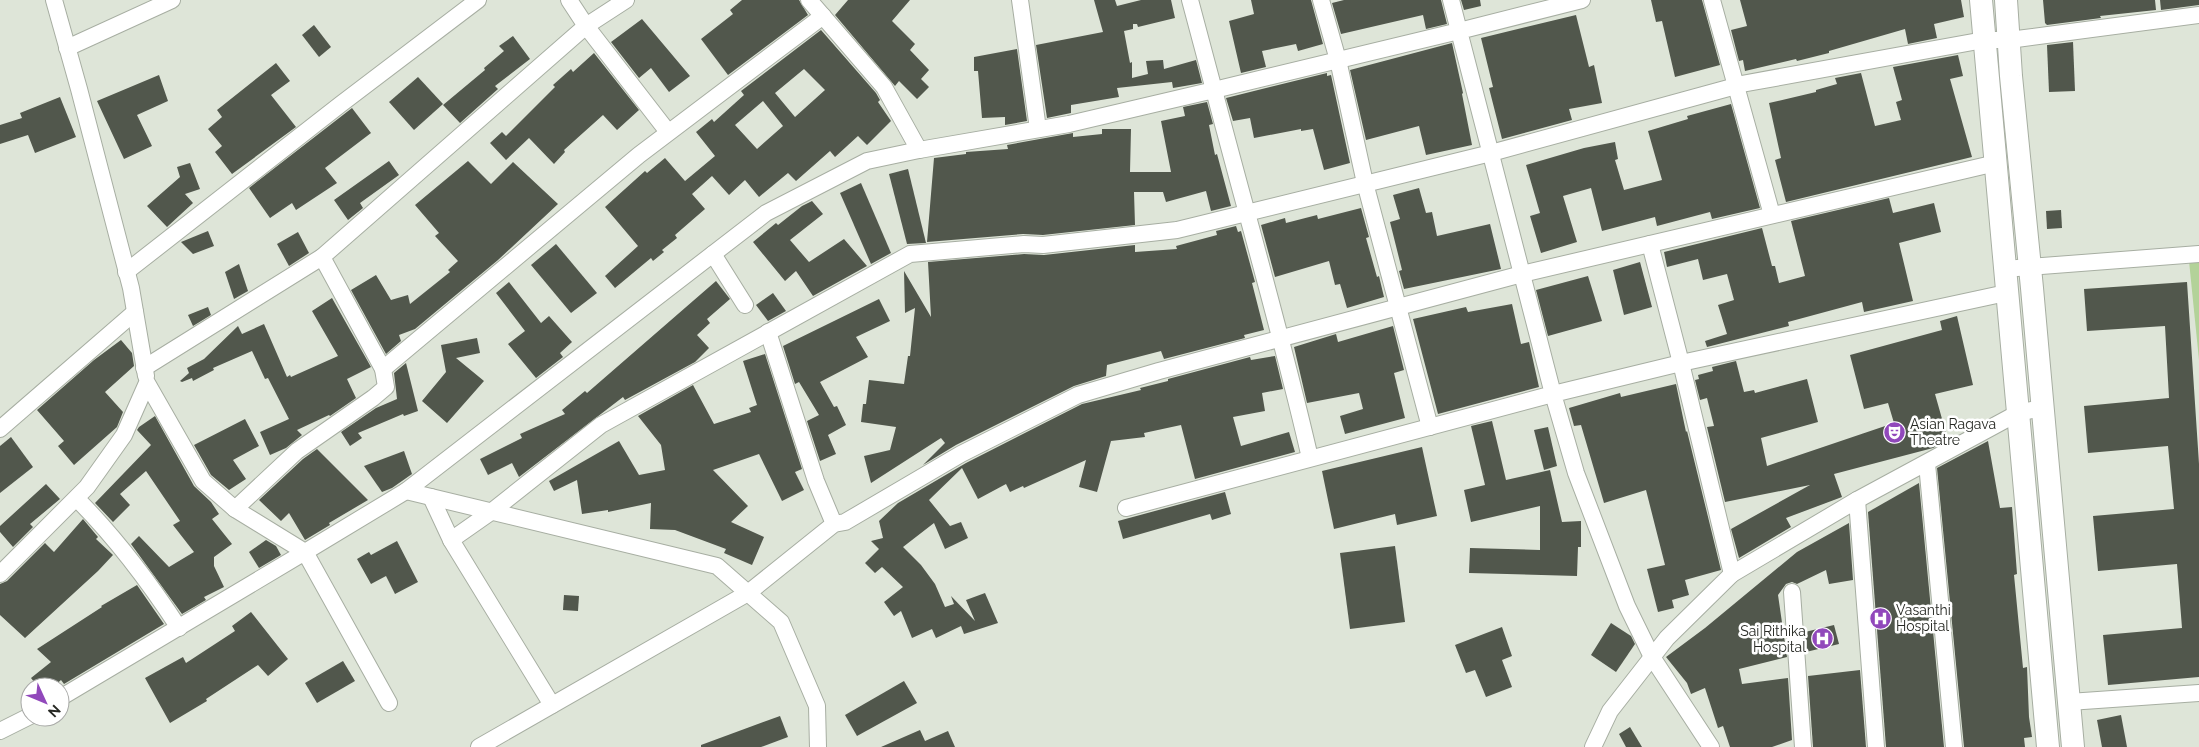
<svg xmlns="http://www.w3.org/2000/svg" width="2199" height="747" viewBox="0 0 2199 747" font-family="Raleway,sans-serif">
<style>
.green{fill:#b3d299}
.building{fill:#51574c;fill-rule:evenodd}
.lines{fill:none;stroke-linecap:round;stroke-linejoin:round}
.minor-casing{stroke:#a7aea2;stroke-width:18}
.secondary-casing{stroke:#a7aea2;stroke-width:24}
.minor{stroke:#fff;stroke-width:16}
.secondary{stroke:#fff;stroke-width:22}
.labels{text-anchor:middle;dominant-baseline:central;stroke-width:5;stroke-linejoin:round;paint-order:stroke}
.poi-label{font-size:14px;fill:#262823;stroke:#fff;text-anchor:start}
</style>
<rect width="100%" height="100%" fill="#dee5d8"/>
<path class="green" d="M2189 261H2199V360Z"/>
<g class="building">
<path d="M742 0H799L808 15 728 75 701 39 733 14 730 10Z"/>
<path d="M848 0H910L892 21 915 44 910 50 929 70 921 79 929 87 917 99 899 81 895 86 835 15Z"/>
<path d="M1094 0H1115L1117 6 1141 0H1171L1175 18 1138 27 1137 24H1133V29L1124 31 1130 63 1132 62V78L1148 74 1146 61 1163 60 1164 69 1196 60 1202 83 1173 88 1172 82 1117 88 1119 97 1071 105V113L1047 118 1036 45 1103 32Z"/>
<path d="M1251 0H1311L1323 44 1298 51 1296 44 1262 51 1266 67 1241 73 1229 21 1254 14Z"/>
<path d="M1344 0H1441L1447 24 1426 29 1423 15 1341 34 1332 3Z"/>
<path d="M1461 0H1480L1481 6 1464 10Z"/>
<path d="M1651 0H1702L1720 65 1675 77 1662 21 1656 22Z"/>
<path d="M1740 0H1961L1964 17 1934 24 1937 38 1908 44 1905 29 1829 51V53L1797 61 1796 59 1745 71 1743 60 1739 61 1731 30 1747 26Z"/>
<path d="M2043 0H2155L2156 10 2100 16 2101 18 2047 25 2045 23Z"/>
<path d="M2160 0H2199V5L2161 10Z"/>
<path d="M1576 15 1589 67 1594 65 1602 103 1569 109 1572 120 1502 139 1489 88 1493 87 1481 38Z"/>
<path d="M642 19 690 76 669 92 651 68 639 78 611 42Z"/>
<path d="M314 25 331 47 319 57 302 35Z"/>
<path d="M821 30 876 93 880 100 878 102 891 121 867 145 858 136 835 157 830 151 796 181 788 173 759 197 745 180 729 195 712 176 692 194 705 209 675 235 677 238 662 250 664 252 653 261 651 258 615 288 605 276 638 246 605 207 645 171 647 173 665 158 685 181 715 156 696 132 712 119 714 122 744 95 741 91ZM804 69 825 90 795 117 775 93ZM763 101 783 126 757 149 735 125Z"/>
<path d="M513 36 530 59 495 86 498 89 460 123 443 105 485 70 484 68 504 51 499 46Z"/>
<path d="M2073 42 2075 91 2049 92 2047 45Z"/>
<path d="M1452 43 1463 93 1462 94 1472 145 1426 155 1419 126 1366 140 1350 70Z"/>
<path d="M1017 49 1027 121 1005 125V117L982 118 978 71H974V57Z"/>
<path d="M594 53 639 110 617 130 603 115 564 150 565 152 554 164 529 138 506 160 490 143 502 132 506 136 555 87 553 85 571 69 573 72Z"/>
<path d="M1958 55 1963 76 1950 79 1972 157 1786 202 1775 160 1781 158 1769 103 1816 92V90L1837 84 1835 78 1861 73 1875 126 1901 120 1896 102 1902 100 1893 67Z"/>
<path d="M276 63 290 81 271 95 296 127 232 174 215 152 222 146 208 129 222 117 217 110Z"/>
<path d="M1327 73V76L1331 75 1350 163 1324 170 1313 129 1301 131V129L1254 138 1250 118 1233 121 1226 98Z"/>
<path d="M159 75 168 101 137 115 152 146 124 159 97 101Z"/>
<path d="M418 77 443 104 414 130 389 102Z"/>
<path d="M60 97 76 137 35 153 28 135 0 144V125L22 118 20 113Z"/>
<path d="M1207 102 1213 124 1209 125 1215 155 1217 154 1231 206 1211 211 1206 191 1166 202 1163 192H1134L1135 225 1043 235 1023 234 927 242 934 158 966 154V152L1008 149 1007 145 1073 133V137L1102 134V129H1131L1130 172H1171L1161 121 1185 116 1183 107Z"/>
<path d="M1731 104 1760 208 1712 219 1710 212 1657 226 1655 217 1602 231 1591 188 1563 196 1577 242 1541 253 1530 216 1540 213 1526 165 1584 148 1615 142 1618 159 1615 160 1624 190 1662 180 1648 131 1688 119 1687 116Z"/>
<path d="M352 108 371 133 325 168 337 183 296 210 292 203 270 218 249 188Z"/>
<path d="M389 161 399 175 360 203 363 208 348 220 334 200Z"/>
<path d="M468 161 491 184 513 162 558 204 498 260 415 329 399 335 401 341 386 354 351 290 376 275 391 300 408 295 410 304 450 272 448 270 458 261 435 236 439 233 415 205Z"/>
<path d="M190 163 200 189 185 194 193 203 167 227 147 206 180 177 177 167Z"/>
<path d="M908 169 926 243 907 244 889 174Z"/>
<path d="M861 183 891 253 871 264 840 193Z"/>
<path d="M1419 188 1426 213 1432 212 1437 236 1490 224 1501 269 1404 289 1399 271 1402 270 1390 222 1400 219 1393 195Z"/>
<path d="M1889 198 1893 213 1934 203 1941 232 1899 243 1913 301 1864 312 1862 302 1788 322 1789 326 1707 347 1705 341 1727 334 1718 305 1734 300 1727 274 1703 280 1698 259 1667 267 1664 252 1762 228 1772 266H1775L1779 283 1805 276 1791 221Z"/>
<path d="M812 201 823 214 790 240 809 262 844 239 867 266 813 296 796 271 785 281 753 242 776 223 778 225 802 206Z"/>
<path d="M1361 208 1369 237 1366 238 1377 277 1379 276 1384 297 1347 308 1340 284 1335 285 1329 261 1275 277 1261 225 1285 218 1286 223 1317 215 1318 219Z"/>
<path d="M2061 210 2062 228 2047 229 2046 211Z"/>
<path d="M1236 226 1238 232 1241 231 1255 282 1252 283 1264 330 1244 335 1245 338 1164 359 1161 351 1107 365 1106 376 1074 386 956 445 923 465 945 443 941 438 871 483 864 456 890 450 896 427 861 422 863 404H866L869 380 904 384 908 356H910L915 308 905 313 904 271 931 317 928 262 1024 254 1044 255 1135 245V252L1177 249 1176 246 1217 235 1216 231Z"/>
<path d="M208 231 214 246 193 254 181 242Z"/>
<path d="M298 232 309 253 289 266 277 244Z"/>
<path d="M556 244 597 293 571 313 531 265Z"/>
<path d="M1640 262 1652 307 1624 315 1613 270Z"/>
<path d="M239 264 248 291 234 299 225 272Z"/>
<path d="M1588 276 1602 321 1548 336 1536 290Z"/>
<path d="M716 281 730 299 707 319 710 323 697 335 709 348 695 362 625 400 623 397 519 477 512 463 488 475 480 459 522 438 520 434 565 414 562 410 585 391 587 393Z"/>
<path d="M509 282 541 323 549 316 572 342 560 353 563 357 536 378 508 344 525 331 496 293Z"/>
<path d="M2187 282 2199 464V677L2108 685 2103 635 2182 628 2177 564 2098 571 2093 516 2174 509 2168 446 2088 453 2084 406 2169 398 2165 326 2087 331 2084 289Z"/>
<path d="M773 293 786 311 768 321 756 305Z"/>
<path d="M332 298 371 367 347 379 356 398 330 416 329 415 297 430 302 435 286 448 270 455 260 432 289 419 268 378 265 379 252 351 213 368 214 370 193 381 192 378 182 382 180 381 189 373 187 368 204 359 238 326 242 334 264 324 287 377 290 375 291 377 338 356 312 311Z"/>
<path d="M879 299 890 321 856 337 868 357 820 382 834 407 837 406 846 425 828 435 836 454 820 461 807 421 819 415 799 382 795 384 783 346Z"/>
<path d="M1512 304 1521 344 1529 342 1539 387 1438 414 1413 319 1466 307 1468 312Z"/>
<path d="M208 307 211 315 193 326 188 315Z"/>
<path d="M1957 316 1973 385 1935 394 1948 440 1933 448 1834 474 1842 497 1786 518 1791 527 1739 558 1731 529 1810 485 1725 502 1707 427 1714 426 1707 398 1700 400 1695 380 1699 379 1698 375 1713 371 1712 367 1736 361 1744 392 1754 390 1755 393 1807 379 1818 422 1761 438 1767 466 1894 423 1888 403 1864 409 1850 355 1942 330 1940 321Z"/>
<path d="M1393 326 1404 370 1394 373 1405 418 1345 434 1340 416 1363 409 1359 393 1307 403 1294 347 1336 334 1338 342Z"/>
<path d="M477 338 480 353 456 358 484 381 447 423 422 401 446 372 441 345Z"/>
<path d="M121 340 132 353 134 366 105 392 123 412 117 427 74 465 58 446 64 441 37 410 94 360Z"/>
<path d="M765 354 802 469 795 472 804 490 782 501 759 454 713 470 748 506 731 522 764 537 752 565 724 553 726 549 675 530 650 529 651 503 608 512V510L582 514 577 480 554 491 549 481 619 441 639 475 665 470 661 445 638 416 693 385 714 424 751 412 749 408 757 405 743 361Z"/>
<path d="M1275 356 1283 389 1262 393 1265 411 1233 417 1241 446 1289 432 1295 452 1195 479 1181 425 1144 433 1145 437 1111 441 1097 492 1079 487 1086 460 1024 488 1023 486 1010 492 1006 484 978 499 962 468 929 500 950 526 961 522 968 538 945 549 934 523 903 547 921 565 935 584 945 607 954 604 951 596 975 621 966 600 985 593 998 623 964 634 961 626 936 638 932 629 912 638 901 611 894 616 884 602 903 587 882 567 875 573 865 563 879 549 871 541 883 538 879 521 898 503 966 463 1082 404 1141 390 1140 388 1168 381V379L1250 357 1251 360Z"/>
<path d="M406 363 418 411 404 416 403 414 358 433 362 438 350 446 341 432 376 408 397 399 394 373Z"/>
<path d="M1676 384 1686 432 1687 431 1721 570 1685 580 1689 595 1672 600 1674 608 1658 612 1647 569 1665 565 1646 490 1604 503 1581 425 1574 426 1569 408 1620 393 1621 397Z"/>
<path d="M155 416 194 486 211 502 219 514 212 519 232 544 214 557V566L224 587 204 597 206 600 182 614 131 544 139 536 169 567 194 552 173 525 180 521 146 471 120 494 130 505 113 522 95 503 151 445 137 430 139 427Z"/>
<path d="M245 419 259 446 233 460 246 479 229 490 211 475 194 445Z"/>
<path d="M1492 421 1506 480 1550 470 1562 522 1581 521V547H1578L1577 576 1469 573 1470 548 1540 550V506L1471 522 1464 490 1485 485 1471 426Z"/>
<path d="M1548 427 1557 466 1544 470 1534 430Z"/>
<path d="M11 437 33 467 0 493V446Z"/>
<path d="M1988 441 2000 508 2012 507 2017 574 2014 575 2023 668 2027 667 2029 717 2032 737 2024 738 2025 747H1964L1937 468Z"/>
<path d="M1422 447 1437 516 1397 525 1395 514 1334 529 1322 471Z"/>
<path d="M317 449 368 500 329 523 330 525 305 540 289 513 281 521 259 500 303 459Z"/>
<path d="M404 451 412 474 392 488 382 492 364 466Z"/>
<path d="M1919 483 1944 747H1886L1868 512Z"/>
<path d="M46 484 60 499 30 524 33 527 13 547 0 532V526Z"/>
<path d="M1225 492 1231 514 1212 520 1210 514 1123 539 1118 521Z"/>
<path d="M83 519 98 537 96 539 113 555 98 571 25 638 0 615V584L7 581 45 543 54 552Z"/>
<path d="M1849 523 1853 580 1829 584 1826 570 1797 584 1792 582 1786 584 1778 595 1787 657 1739 669 1742 684 1788 678 1792 740 1772 747H1730L1723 726 1718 728 1705 688 1691 694 1687 683 1666 657 1705 628 1797 552Z"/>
<path d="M266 540 276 546 281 555 259 568 249 552Z"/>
<path d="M397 541 418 582 395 594 386 576 371 584 357 559 369 552 371 555Z"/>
<path d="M1395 546 1405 622 1350 629 1340 553Z"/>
<path d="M137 585 164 624 64 684 61 680 53 687H38L31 678 51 662 37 649 102 607 101 606Z"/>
<path d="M564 595 579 596 578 611 563 610Z"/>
<path d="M251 612 288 659 268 676 258 665 206 699 207 701 170 723 145 678 183 657 186 663 235 631 232 626Z"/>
<path d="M1611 623 1631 636 1635 644 1616 672 1591 655Z"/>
<path d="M1834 625 1839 644 1806 652 1805 632Z"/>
<path d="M1502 627 1512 656 1502 660 1512 687 1486 697 1475 670 1466 673 1455 645Z"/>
<path d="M343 661 355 681 317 703 305 683Z"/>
<path d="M1860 670 1866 747H1813L1808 676Z"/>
<path d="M904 681 917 703 857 736 845 715Z"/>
<path d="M2121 715 2127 747H2102L2097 720Z"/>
<path d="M780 716 788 737 761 747H701V745Z"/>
<path d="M1630 727 1642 747H1626L1619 734Z"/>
<path d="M920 730 925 741 948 731 955 747H881Z"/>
</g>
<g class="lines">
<defs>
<g id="minor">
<path d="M54 0 79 89 131 288 146 376"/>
<path d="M569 0 586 26 668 132"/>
<path d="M1020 0 1038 129"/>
<path d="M1190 0 1214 90 1459 31 1451 0"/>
<path d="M1321 0 1338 60 1365 183 1430 427"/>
<path d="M1712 0 1772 215"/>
<path d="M67 48 172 0"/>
<path d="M919 150 1069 124 1214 90C1246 213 1282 335 1310 458"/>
<path d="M1650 244 1681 363 1732 574"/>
<path d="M713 254 745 305"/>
<path d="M2004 269 2199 254"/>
<path d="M126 272 341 104 478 0"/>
<path d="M768 332 816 481 834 524"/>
<path d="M144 368 322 257 586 26 626 0"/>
<path d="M383 369 639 155 823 16"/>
<path d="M0 429 135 312"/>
<path d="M1927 464 1954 747"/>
<path d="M406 491 717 566 781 622 817 706 818 747"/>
<path d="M431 497 451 540 552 705"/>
<path d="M77 499C116 538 149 582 179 628"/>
<path d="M1857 500 1876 747"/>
<path d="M1126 508 1553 394 1459 31 1582 0"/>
<path d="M235 509 297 451 373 398 386 387 383 369 322 257"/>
<path d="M451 540 491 512 601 425 910 254 1024 244 1043 245 1177 230 1491 153 1736 86 1737 88 1736 85 1984 40H2009L2199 15"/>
<path d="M0 574 87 487 124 435 147 383 203 481 235 509 305 552 406 491 766 213 867 161 919 150 884 87 809 0"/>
<path d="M1792 592 1803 747"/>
<path d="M60 698 305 552 389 703"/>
<path d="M2069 702 2199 693"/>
<path d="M0 731 30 716"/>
<path d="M479 747 748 593 834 524 845 522 961 454 1078 395 1159 371 1522 274 1996 163"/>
<path d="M1593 747 1610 711 1667 638 1732 574 1857 500 2018 413 2041 408"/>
<path d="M1711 747 1652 657 1627 606 1576 473 1553 394 1681 363 2006 293"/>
</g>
<g id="secondary">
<path d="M1981 0 2048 747"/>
<path d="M2006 0 2011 76 2032 288 2073 747"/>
</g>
</defs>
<use href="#minor" class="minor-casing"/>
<use href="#secondary" class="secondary-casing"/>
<use href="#minor" class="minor"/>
<use href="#secondary" class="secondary"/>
</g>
<defs>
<symbol id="theatre-disc" viewBox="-11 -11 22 22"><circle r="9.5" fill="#9148bb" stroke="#fff"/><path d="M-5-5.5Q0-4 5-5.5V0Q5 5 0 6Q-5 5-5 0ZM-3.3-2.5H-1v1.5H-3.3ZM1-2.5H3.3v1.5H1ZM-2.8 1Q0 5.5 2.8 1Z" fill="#fff"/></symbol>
<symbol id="hospital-disc" viewBox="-11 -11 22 22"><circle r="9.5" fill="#9148bb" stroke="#fff"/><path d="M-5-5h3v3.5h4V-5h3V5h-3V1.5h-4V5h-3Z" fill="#fff"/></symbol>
</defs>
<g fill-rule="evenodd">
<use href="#theatre-disc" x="1882" y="420" width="25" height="25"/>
<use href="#hospital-disc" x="1868" y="606" width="25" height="25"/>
<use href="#hospital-disc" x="1810" y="626" width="25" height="25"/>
</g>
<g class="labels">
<g class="poi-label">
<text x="1910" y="424">Asian Ragava<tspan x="1910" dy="16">Theatre</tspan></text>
<text x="1896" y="610">Vasanthi<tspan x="1896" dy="16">Hospital</tspan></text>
<text x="1806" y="631" text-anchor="end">Sai Rithika<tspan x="1806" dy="16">Hospital</tspan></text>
</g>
</g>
<g transform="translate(45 702) rotate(134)"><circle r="24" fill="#ffffff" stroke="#a8a9a7"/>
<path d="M0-4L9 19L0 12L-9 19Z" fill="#9148bb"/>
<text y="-8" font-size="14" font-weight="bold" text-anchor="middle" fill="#262823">N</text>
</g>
</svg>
